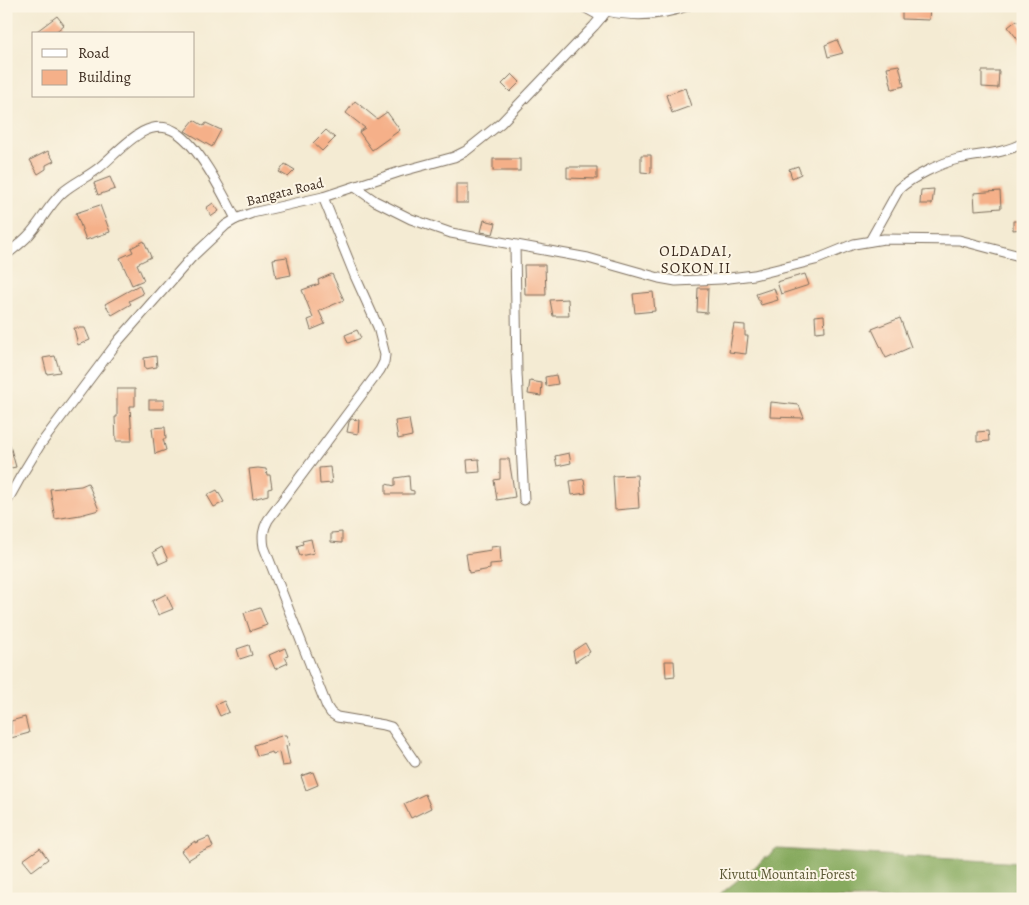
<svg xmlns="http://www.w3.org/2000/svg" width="1029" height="905" viewBox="0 0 1029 905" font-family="Alegreya,serif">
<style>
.forest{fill:#87aa5f;stroke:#616a3e}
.building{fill:#f5b089}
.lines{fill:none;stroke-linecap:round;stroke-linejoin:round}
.minor-casing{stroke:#7c6e5d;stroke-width:11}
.minor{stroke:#fff;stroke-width:9}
.labels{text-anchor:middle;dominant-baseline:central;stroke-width:4;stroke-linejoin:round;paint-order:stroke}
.street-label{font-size:14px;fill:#3b2a1e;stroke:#fcf5e5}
.park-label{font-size:14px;fill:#5c5835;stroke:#fcf5e5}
.neighbourhood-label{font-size:15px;letter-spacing:1px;fill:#3b2a1e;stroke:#fcf5e5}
</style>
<rect width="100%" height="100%" fill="#fcf5e5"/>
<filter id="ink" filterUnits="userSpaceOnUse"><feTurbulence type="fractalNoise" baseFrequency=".02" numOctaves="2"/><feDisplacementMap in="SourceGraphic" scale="10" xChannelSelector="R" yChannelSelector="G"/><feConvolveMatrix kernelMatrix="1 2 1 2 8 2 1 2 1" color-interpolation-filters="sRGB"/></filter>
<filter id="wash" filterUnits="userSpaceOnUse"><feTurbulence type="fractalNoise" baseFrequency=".0096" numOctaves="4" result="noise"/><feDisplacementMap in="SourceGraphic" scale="20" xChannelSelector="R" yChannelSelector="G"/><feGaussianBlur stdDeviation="1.12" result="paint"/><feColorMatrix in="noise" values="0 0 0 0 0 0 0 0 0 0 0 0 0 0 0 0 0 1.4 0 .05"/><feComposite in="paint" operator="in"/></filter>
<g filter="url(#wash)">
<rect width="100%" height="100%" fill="#f4ebd3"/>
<path class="forest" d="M777 849 1023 863V899H714Z"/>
<g id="blocks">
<g class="building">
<path d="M902 6H930L929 20 902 19Z"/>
<path d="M57 16 64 25 53 34H33Z"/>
<path d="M1017 20 1023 28V46L1008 27Z"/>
<path d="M837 40 843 53 828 57 825 45Z"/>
<path d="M899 65 904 86 892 89 887 67Z"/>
<path d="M982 71H999L998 88 982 87Z"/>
<path d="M512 74 520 82 510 92 502 84Z"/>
<path d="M685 88 691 106 672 113 666 95Z"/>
<path d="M355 101 377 119 387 112 400 130 372 150 359 132 365 128 346 113Z"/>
<path d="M194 120 204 126 206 123 221 130 212 147 185 131Z"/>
<path d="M326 130 335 138 322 151 313 143Z"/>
<path d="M48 151 54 161 46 165V169L38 174 30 160Z"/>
<path d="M641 155H651V173L641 172Z"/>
<rect x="493" y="159" width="27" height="12"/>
<path d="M285 164 295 170 288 177 279 172Z"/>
<path d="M798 166 801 174 792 178 789 169Z"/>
<path d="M567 167H597V179L567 178Z"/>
<path d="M110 177 115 189 98 195 94 183Z"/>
<rect x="456" y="184" width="12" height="19"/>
<path d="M934 189 932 204H920L921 190Z"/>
<path d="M1000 191 1001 208 975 210 974 193Z"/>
<path d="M213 203 219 211 212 216 206 208Z"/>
<path d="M100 205 110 232 86 240 76 213Z"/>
<path d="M484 220 496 223 493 234 481 232Z"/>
<path d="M1013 221H1022V229L1013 230Z"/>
<path d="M144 241 151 257 137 264 144 280 132 285 120 258 133 252 131 248Z"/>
<path d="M287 257 291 275 276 278 273 259Z"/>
<path d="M524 265H545L546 295H525Z"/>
<path d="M332 274 344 300 319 311 325 324 311 330 308 320 313 318 302 290 319 284 318 280Z"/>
<path d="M805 274 809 285 781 294 777 282Z"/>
<path d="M139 285 143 294 129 301 131 304 112 315 105 304Z"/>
<path d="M698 288H708L707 313 697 312Z"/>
<path d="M774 288 778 300 761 305 756 294Z"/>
<path d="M653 292 655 311 635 313 633 294Z"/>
<path d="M568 299 569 316H553L550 300Z"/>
<path d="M824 315 825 331 816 332 815 316Z"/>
<path d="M900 318 911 347 886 358 872 329Z"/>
<path d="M734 324 745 325V336H748L746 354 729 352Z"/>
<path d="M74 328H85L90 340 78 345Z"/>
<path d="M357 330 361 338 348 343 345 335Z"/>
<path d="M55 356 60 372 47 374 43 358Z"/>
<path d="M156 356 157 367 145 369 144 358Z"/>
<path d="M556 375 558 384 546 386 545 377Z"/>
<path d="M530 381 542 383 541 396 528 394Z"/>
<path d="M117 389H135V406H130L132 441H116L115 417H117Z"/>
<rect x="149" y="400" width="15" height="9"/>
<path d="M771 402 799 405 804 418 770 417Z"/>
<path d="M351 419 359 420 358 434 347 432 349 422Z"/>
<path d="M409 419 412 436 398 439 395 421Z"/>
<path d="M165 427 166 439H163L166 450 155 454 152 428Z"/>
<path d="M988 431 989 441 977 442V432Z"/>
<path d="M6 442H9L16 467 6 469Z"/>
<path d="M569 453 571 463 557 466 555 456Z"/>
<path d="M479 459 480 472 468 473 467 460Z"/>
<path d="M500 459H509L515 497 497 500 494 480 500 479Z"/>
<path d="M330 467 332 483 320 484 319 468Z"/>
<path d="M258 468 266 469 267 475H270L272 488 268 489V495L253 499 249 469Z"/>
<path d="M637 475 639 508 615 510 613 476Z"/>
<path d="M409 476 410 490 414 491V494H386V484L395 486V478Z"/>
<path d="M584 479 586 493 572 495 570 481Z"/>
<path d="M88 483 99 510 80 515 55 519 50 489 81 486Z"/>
<path d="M217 490 224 502 214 507 207 495Z"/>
<path d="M342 532V543L331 542V533Z"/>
<path d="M311 539 314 553 300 556 297 546 303 544 302 541Z"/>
<path d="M500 546 501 563 490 564V569L469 573 466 554 491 550V547Z"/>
<path d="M162 547 168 560 159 564 153 552Z"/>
<path d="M166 594 173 609 158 615 152 601Z"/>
<path d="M260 608 267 625 250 631 244 613Z"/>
<path d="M585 643 590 652 575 662 573 651Z"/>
<path d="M249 645 252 655 240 659 237 649Z"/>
<path d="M285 648 288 656 285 657 288 663 275 669 269 655Z"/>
<path d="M665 661H674L675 676 666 677Z"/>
<path d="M224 701 229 712 220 716 215 705Z"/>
<path d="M25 717 29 733 11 738V721Z"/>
<path d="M284 735H286L289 745 286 746 290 765 282 766 279 752 273 754 272 752 257 756 254 745Z"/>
<path d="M313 772 318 785 306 790 301 776Z"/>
<path d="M425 794 431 808 411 818 404 804Z"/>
<path d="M209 837 213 847 201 852 188 860 181 851 195 841V843Z"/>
<path d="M40 848 48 859 32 871 23 860Z"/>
</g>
</g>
</g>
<g filter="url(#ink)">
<use href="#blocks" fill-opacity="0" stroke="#7c6e5d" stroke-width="1"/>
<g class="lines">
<defs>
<g id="minor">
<path d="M582 6 602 17"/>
<path d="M607 11C634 17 660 16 687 6"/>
<path d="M355 187 375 201 411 219 451 233 588 258 659 278 676 281 721 279 754 275 815 260 854 244 884 239 959 240 1023 257"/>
<path d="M323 197 355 276 378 327 385 355 384 362 380 370 268 520C263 529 262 536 264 547L327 707 331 713 337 717 384 725 391 727 415 762"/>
<path d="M870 241 899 189C912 177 941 163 958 159 979 154 1003 154 1023 143"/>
<path d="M515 245 517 373 524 500"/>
<path d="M6 255C13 249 20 244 27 237 40 224 48 206 62 193 73 183 88 177 100 167 120 151 147 114 176 132 200 147 223 194 236 219"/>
<path d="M6 503 21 476 40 445 119 340 192 257 226 225 236 219 252 213 323 197 399 172 454 157 466 151 501 123 594 26 611 6"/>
</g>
</defs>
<use href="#minor" class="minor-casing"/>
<use href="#minor" class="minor"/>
</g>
</g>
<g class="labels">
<g class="street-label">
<text transform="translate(285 192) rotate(-14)">Bangata Road</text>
</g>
<g class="park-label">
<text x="787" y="874">Kivutu Mountain Forest</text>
</g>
<g class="neighbourhood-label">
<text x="696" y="251">OLDADAI,<tspan x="696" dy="17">SOKON II</tspan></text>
</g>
</g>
<rect width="1029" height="905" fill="none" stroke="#fcf5e5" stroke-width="25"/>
<rect x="32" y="32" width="162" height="65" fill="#fcf5e5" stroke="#afa495"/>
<rect x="42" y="49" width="25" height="8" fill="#ffffff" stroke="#afa495"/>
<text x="78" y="58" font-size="15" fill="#3b2a1e">Road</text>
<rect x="42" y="70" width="25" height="15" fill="#f5b089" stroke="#afa495"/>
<text x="78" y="82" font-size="15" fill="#3b2a1e">Building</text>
</svg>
